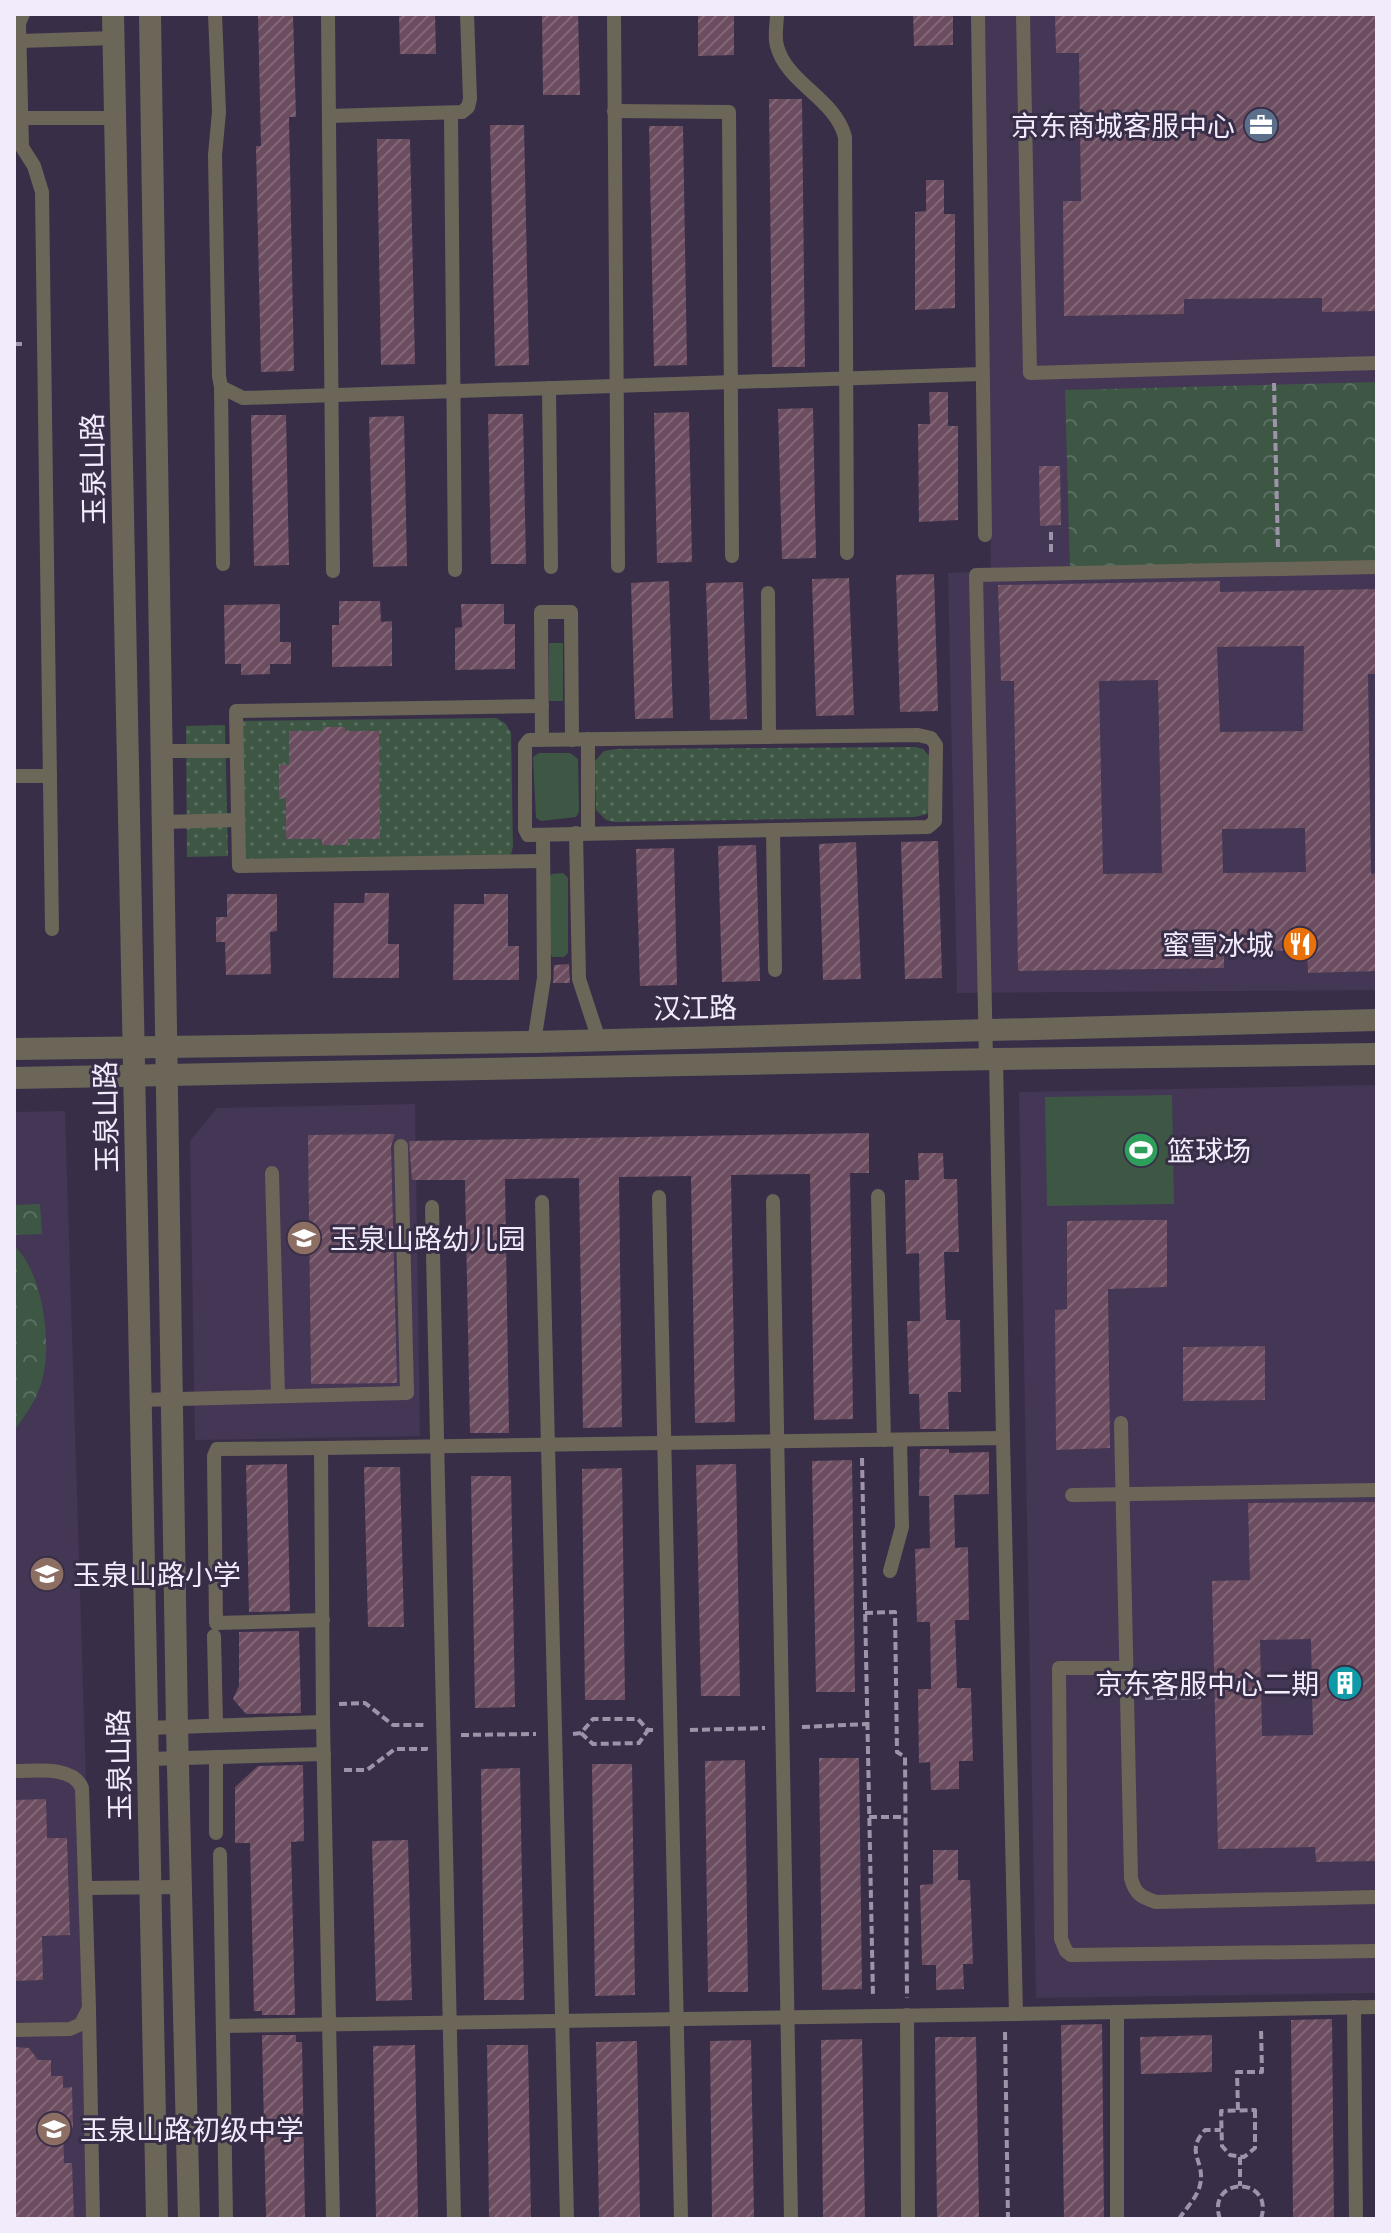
<svg xmlns="http://www.w3.org/2000/svg" width="1391" height="2233" viewBox="0 0 1391 2233" font-family="Commissioner,'Noto Sans SC',sans-serif">
<style>
.built{fill:#443655}
.grass{fill:#3e5745}
.park{fill:url(#park-crowns)}
.garden{fill:url(#garden-dots)}
.building{fill:url(#building-hatch);fill-rule:evenodd}
.lines{fill:none;stroke-linecap:round;stroke-linejoin:round}
.path{stroke:#9d94a9;stroke-width:4;stroke-dasharray:8 4;stroke-linecap:butt}
.service{stroke:#6c6659;stroke-width:14}
.tertiary{stroke:#6c6659;stroke-width:22}
.labels{text-anchor:middle;dominant-baseline:central;stroke-width:6;stroke-linejoin:round;paint-order:stroke}
.poi-label{font-size:28px;fill:#f2ebfc;stroke:#392e48;text-anchor:start}
.street-label{font-size:28px;fill:#f2ebfc;stroke:#392e48}
</style>
<defs>
<pattern id="park-crowns" width="20" height="18" patternUnits="userSpaceOnUse" patternTransform="scale(2)"><rect width="20" height="18" fill="#3e5745"/><path d="M2 6a3 3 0 1 1 6 0M12 15a3 3 0 1 1 6 0" fill="none" stroke="#5a6f61"/></pattern>
<pattern id="garden-dots" width="8" height="8" patternUnits="userSpaceOnUse" patternTransform="scale(2)"><rect width="8" height="8" fill="#3e5745"/><path d="M2 2h.1M6 6h.1" fill="none" stroke="#5a6f61" stroke-width="1.8" stroke-linecap="round"/></pattern>
<pattern id="building-hatch" width="6" height="6" patternUnits="userSpaceOnUse" patternTransform="scale(2)"><rect width="6" height="6" fill="#6b4d5f"/><path d="M-1 1l2-2M0 6l6-6M5 7l2-2" fill="none" stroke="#816777"/></pattern>
</defs>
<rect width="100%" height="100%" fill="#392e48"/>
<g class="built">
<path d="M984 14H1377V990L957 993 948 573 991 571Z"/>
<path d="M1377 1085V1993L1036 1998 1019 1092Z"/>
<path d="M415 1104 420 1436 195 1440 190 1141 217 1108Z"/>
<path d="M65 1111 94 2037 95 2219H14V1112Z"/>
</g>
<g class="grass">
<rect x="549" y="643" width="14" height="58"/>
<path d="M539 753H570L578 759 579 812 576 817 541 821 536 818 533 757Z"/>
<path d="M563 873 568 878V953L564 957H553L549 953 548 877 552 874Z"/>
<path d="M1172 1095 1174 1204 1047 1206 1045 1097Z"/>
</g>
<g class="park">
<path d="M1377 382V564L1070 570 1065 390Z"/>
<path d="M40 1204 42 1234 14 1235V1205Z"/>
<path d="M14 1246C42 1270 52 1341 43 1376 39 1397 26 1414 14 1431Z"/>
</g>
<g class="garden">
<path d="M496 718 506 724 511 733 513 847 511 854 507 856 244 861 241 721Z"/>
<path d="M225 725 228 856 187 857 186 726Z"/>
<path d="M916 747 923 749 931 758 930 808 927 814 915 817 615 822 606 820 596 810 595 761 604 751 616 749Z"/>
</g>
<g class="building">
<path d="M258 14H293L296 117H289L294 371 261 372 256 146H261Z"/>
<path d="M399 14H435L436 54H400Z"/>
<path d="M542 14H578L580 95H543Z"/>
<path d="M698 14H734V55L698 56Z"/>
<path d="M913 14H953V45L914 46Z"/>
<path d="M1055 14H1377V311L1322 312V298L1184 299V314L1064 316 1063 201H1081L1079 53H1056Z"/>
<path d="M769 99H802L805 367H772Z"/>
<path d="M490 125H524L529 365 495 366Z"/>
<path d="M649 126H683L687 365 654 366Z"/>
<path d="M377 139H410L415 364 381 365Z"/>
<path d="M926 180H944V214H955V308L915 310V212L926 211Z"/>
<path d="M929 392H948V426H958V520L919 522 918 424H930Z"/>
<path d="M813 408 816 558 782 559 778 409Z"/>
<path d="M689 412 692 562 657 563 654 413Z"/>
<path d="M488 414H523L526 564H491Z"/>
<path d="M251 415H286L289 565 254 566Z"/>
<path d="M404 416 407 566 373 567 369 417Z"/>
<path d="M1039 466H1060L1061 525 1040 526Z"/>
<path d="M934 574 938 711 900 712 896 575Z"/>
<path d="M849 578 854 715 816 716 812 579Z"/>
<path d="M669 581 673 718 635 719 631 583Z"/>
<path d="M1220 581V592L1377 589V674H1368L1371 874 1377 873V971L1308 973 1307 950 1224 952V968L1018 971 1014 681H1001L998 585ZM1304 646 1303 731 1220 732 1217 647ZM1158 680 1162 873 1103 874 1099 681ZM1305 828 1306 872 1223 873 1222 829Z"/>
<path d="M743 582 747 719 710 720 706 583Z"/>
<path d="M339 601H380L381 622 392 621V666L332 667V625H339Z"/>
<path d="M280 604V642H291V664H270V674L241 675V664H225L224 605Z"/>
<path d="M461 604H504V624H515V669L455 670V628L462 627Z"/>
<path d="M323 727H345V731H379L380 839H348V845H322V839H286V798L279 799V764L289 765V731H323Z"/>
<path d="M938 841 942 978 905 979 901 842Z"/>
<path d="M856 842 861 979 823 980 819 844Z"/>
<path d="M756 845 760 981 722 982 718 846Z"/>
<path d="M674 848 677 985 640 986 636 849Z"/>
<path d="M365 893H389L388 944H399V978H333L334 903H364Z"/>
<path d="M227 894H277V931L270 932 271 974 226 975 225 942H216V917H227Z"/>
<path d="M484 894H508V946H519V980H453L454 904H484Z"/>
<path d="M569 964 570 983H553L554 965Z"/>
<path d="M869 1133V1173H850L853 1419 814 1420 810 1174 731 1175 735 1422 695 1423 691 1176 619 1177 622 1427 583 1428 579 1178 505 1179 509 1433H470L465 1180H412L409 1141Z"/>
<path d="M395 1134 391 1146 397 1383 311 1384 308 1135Z"/>
<path d="M918 1153H943L944 1179H957L959 1252H944L946 1320H960L961 1392H948L949 1429H920L919 1394H909L907 1321H920L919 1253 906 1254 905 1180H919Z"/>
<path d="M1148 1220H1167V1287L1108 1289 1110 1448 1056 1450 1055 1310 1067 1309V1221Z"/>
<path d="M1265 1346V1400L1183 1401V1347Z"/>
<path d="M920 1449H949V1453L989 1452V1494L954 1495 955 1548 968 1547 969 1620H955L957 1688H971L973 1761H959V1789L931 1790 930 1762 919 1763 918 1689H931L930 1622H917L915 1549 930 1548 929 1496H919Z"/>
<path d="M852 1460 855 1692H816L812 1461Z"/>
<path d="M287 1464 290 1611 249 1612 246 1465Z"/>
<path d="M736 1464 740 1696H701L696 1465Z"/>
<path d="M364 1467H400L404 1627H368Z"/>
<path d="M622 1468 625 1700H585L582 1469Z"/>
<path d="M471 1476H511L515 1707 475 1708Z"/>
<path d="M1377 1502V1861L1316 1862 1315 1847 1218 1849 1212 1581 1250 1580 1248 1503ZM1311 1639 1313 1735 1262 1736 1260 1640Z"/>
<path d="M299 1631 301 1713 246 1714 233 1699 239 1686V1632Z"/>
<path d="M819 1758H859L862 1989 822 1990Z"/>
<path d="M745 1760 748 1992H708L705 1761Z"/>
<path d="M592 1764H632L635 1995 595 1996Z"/>
<path d="M303 1765 304 1841 291 1842 295 2015H262V2011H254L250 1843H235V1787L258 1766Z"/>
<path d="M520 1768 524 2000H484L481 1769Z"/>
<path d="M46 1799 47 1838H67L70 1935 42 1936 43 1980 14 1981V1800Z"/>
<path d="M408 1840 412 2000 376 2001 372 1841Z"/>
<path d="M933 1850H958V1880H970L973 1964H963L964 1989 936 1990V1965H922L920 1885 933 1884Z"/>
<path d="M1332 2019 1334 2219H1293L1291 2020Z"/>
<path d="M1102 2024 1104 2219H1064L1061 2025Z"/>
<path d="M262 2035H296V2042H302L305 2219H266Z"/>
<path d="M1212 2035V2072L1141 2074 1140 2037Z"/>
<path d="M935 2037H976L979 2219H937Z"/>
<path d="M862 2039 865 2219H823L821 2040Z"/>
<path d="M751 2040 754 2219H712L710 2041Z"/>
<path d="M637 2041 640 2219H599L596 2042Z"/>
<path d="M415 2045 418 2219H376L373 2046Z"/>
<path d="M487 2045H528L531 2219H489Z"/>
<path d="M14 2047 29 2048 38 2060H51V2076H63V2088L72 2087 73 2128H63L64 2163H72L74 2219H14Z"/>
</g>
<g class="lines">
<g class="path">
<path d="M14 344H25"/>
<path d="M1274 383 1278 550"/>
<path d="M1051 532V555"/>
<path d="M862 1458 873 1997"/>
<path d="M865 1613 895 1612 897 1752 905 1757 907 1998"/>
<path d="M1145 1698 1206 1697"/>
<path d="M339 1704 365 1703 393 1725H425V1727"/>
<path d="M802 1727 867 1724"/>
<path d="M690 1730 765 1728"/>
<path d="M581 1733 593 1744 639 1743 648 1730"/>
<path d="M573 1734 581 1733 593 1719H638L648 1730H653"/>
<path d="M461 1735 536 1734"/>
<path d="M344 1770H367L395 1749H426V1747"/>
<path d="M869 1817H905"/>
<path d="M1005 2032 1008 2219"/>
<path d="M1238 2110 1237 2072H1262L1261 2027"/>
<path d="M1255 2110V2148L1244 2157 1230 2155 1222 2146 1221 2111Z"/>
<path d="M1240 2157V2186"/>
<path d="M1179 2219C1186 2208 1197 2198 1200 2185 1206 2161 1184 2153 1205 2130H1221"/>
<path d="M1220 2219C1205 2176 1275 2175 1261 2219"/>
</g>
<g class="service">
<path d="M23 14 19 23 22 147 34 166 42 192 52 929"/>
<path d="M215 14 219 112 215 155 219 376 221 387 243 398 982 374"/>
<path d="M328 14 333 571"/>
<path d="M614 14 618 566"/>
<path d="M777 14C777 24 774 36 777 46 787 84 835 98 845 137L847 553"/>
<path d="M978 14 985 535"/>
<path d="M1023 14 1030 373 1377 363"/>
<path d="M20 41 114 38"/>
<path d="M614 111 729 112 732 556"/>
<path d="M451 114 455 570"/>
<path d="M329 116 462 112 468 107 470 99 467 14"/>
<path d="M21 118H116"/>
<path d="M221 387 223 564"/>
<path d="M549 388 551 567"/>
<path d="M768 593 769 737"/>
<path d="M542 706 236 711 239 866 543 861"/>
<path d="M918 735 931 738 936 745 935 821 928 827 528 835 525 829V745L529 740Z"/>
<path d="M588 739V833"/>
<path d="M542 740 541 612H571L572 740"/>
<path d="M162 751H237"/>
<path d="M14 776H50"/>
<path d="M163 822 238 820"/>
<path d="M773 830 775 970"/>
<path d="M576 833 579 979 599 1040"/>
<path d="M534 1042 544 978 543 835"/>
<path d="M986 1059 976 575 1377 567"/>
<path d="M996 1059 1003 1438"/>
<path d="M272 1173 278 1396"/>
<path d="M878 1196 884 1440"/>
<path d="M659 1197 681 2219"/>
<path d="M773 1201 791 2219"/>
<path d="M542 1202 567 2219"/>
<path d="M432 1207 454 2219"/>
<path d="M140 1400 407 1393 401 1146"/>
<path d="M1121 1423 1131 1878C1135 1894 1141 1897 1156 1902L1377 1897"/>
<path d="M321 1448 217 1449 214 1456 216 1623 323 1620"/>
<path d="M1072 1495 1377 1490"/>
<path d="M890 1571 902 1527 900 1440"/>
<path d="M214 1636 216 1725"/>
<path d="M1126 1668H1059L1061 1939 1066 1951 1071 1955 1377 1951"/>
<path d="M147 1728 323 1722"/>
<path d="M216 1757V1833"/>
<path d="M148 1759 324 1754"/>
<path d="M14 1771C34 1771 73 1765 82 1788L89 2008 81 2024 70 2029 14 2030"/>
<path d="M220 1854 226 2219"/>
<path d="M85 1888 181 1887"/>
<path d="M1354 2007 1356 2219"/>
<path d="M89 2011 93 2219"/>
<path d="M1117 2012V2219"/>
<path d="M907 2015 908 2219"/>
<path d="M223 2026 1016 2014"/>
<path d="M333 2219 323 1722 321 1448 1003 1438 1016 2014 1377 2007"/>
</g>
<g class="tertiary">
<path d="M113 14 157 2219"/>
<path d="M150 14 177 1727 189 2219"/>
<path d="M14 1049 534 1042 1377 1020"/>
<path d="M14 1078 996 1059 1377 1054"/>
</g>
</g>
<defs>
<symbol id="office-disc" viewBox="-11 -11 22 22"><circle r="9.5" fill="#5c6f8a" stroke="#392e48"/><path d="M-6-3h4V-5.5h4V-3h4V5H-6ZM-1-4.5V-3h2v-1.5ZM-6 0V1H6V0Z" fill="#fff"/></symbol>
<symbol id="restaurant-disc" viewBox="-11 -11 22 22"><circle r="9.5" fill="#e8710a" stroke="#392e48"/><path d="M-5-6h1v4h1v-4h1v4h1v-4h1v5L-1.5 .5V6h-2V.5L-5-1ZM5-6V6H3V1.5H1.5Q1.5-4 5-6Z" fill="#fff"/></symbol>
<symbol id="stadium-disc" viewBox="-11 -11 22 22"><circle r="9.5" fill="#2e9e5b" stroke="#392e48"/><path d="M0-5a6.5 5 0 1 0 0 10a6.5 5 0 1 0 0-10ZM-3.5-1.8h7v3.6h-7Z" fill="#fff"/></symbol>
<symbol id="school-disc" viewBox="-11 -11 22 22"><circle r="9.5" fill="#8d6e63" stroke="#392e48"/><path d="M0-5L7-2L0 1L-7-2ZM-4 1L0 2.5L4 1V4Q0 6-4 4Z" fill="#fff"/></symbol>
<symbol id="building-disc" viewBox="-11 -11 22 22"><circle r="9.5" fill="#0f9aa8" stroke="#392e48"/><path d="M-4-6H4V6H1V3H-1V6H-4ZM-2.5-4.3h1.7v1.8h-1.7ZM.8-4.3h1.7v1.8H.8ZM-2.5-1h1.7V.8h-1.7ZM.8-1h1.7V.8H.8Z" fill="#fff"/></symbol>
</defs>
<g fill-rule="evenodd">
<use href="#office-disc" x="1241" y="105" width="40" height="40"/>
<use href="#restaurant-disc" x="1280" y="924" width="40" height="40"/>
<use href="#stadium-disc" x="1121" y="1130" width="40" height="40"/>
<use href="#school-disc" x="284" y="1218" width="40" height="40"/>
<use href="#school-disc" x="27" y="1554" width="40" height="40"/>
<use href="#building-disc" x="1325" y="1663" width="40" height="40"/>
<use href="#school-disc" x="34" y="2109" width="40" height="40"/>
</g>
<g class="labels">
<g class="poi-label">
<text x="1235" y="125" text-anchor="end">京东商城客服中心</text>
<text x="1274" y="944" text-anchor="end">蜜雪冰城</text>
<text x="1167" y="1150">篮球场</text>
<text x="330" y="1238">玉泉山路幼儿园</text>
<text x="73" y="1574">玉泉山路小学</text>
<text x="1319" y="1683" text-anchor="end">京东客服中心二期</text>
<text x="80" y="2129">玉泉山路初级中学</text>
</g>
<g class="street-label">
<text transform="translate(92 469) rotate(-91)">玉泉山路</text>
<text transform="translate(695 1007) rotate(-1)">汉江路</text>
<text transform="translate(105 1117) rotate(-91)">玉泉山路</text>
<text transform="translate(118 1765) rotate(-91)">玉泉山路</text>
</g>
</g>
<rect width="1391" height="2233" fill="none" stroke="#f2ebfc" stroke-width="32"/>
</svg>
